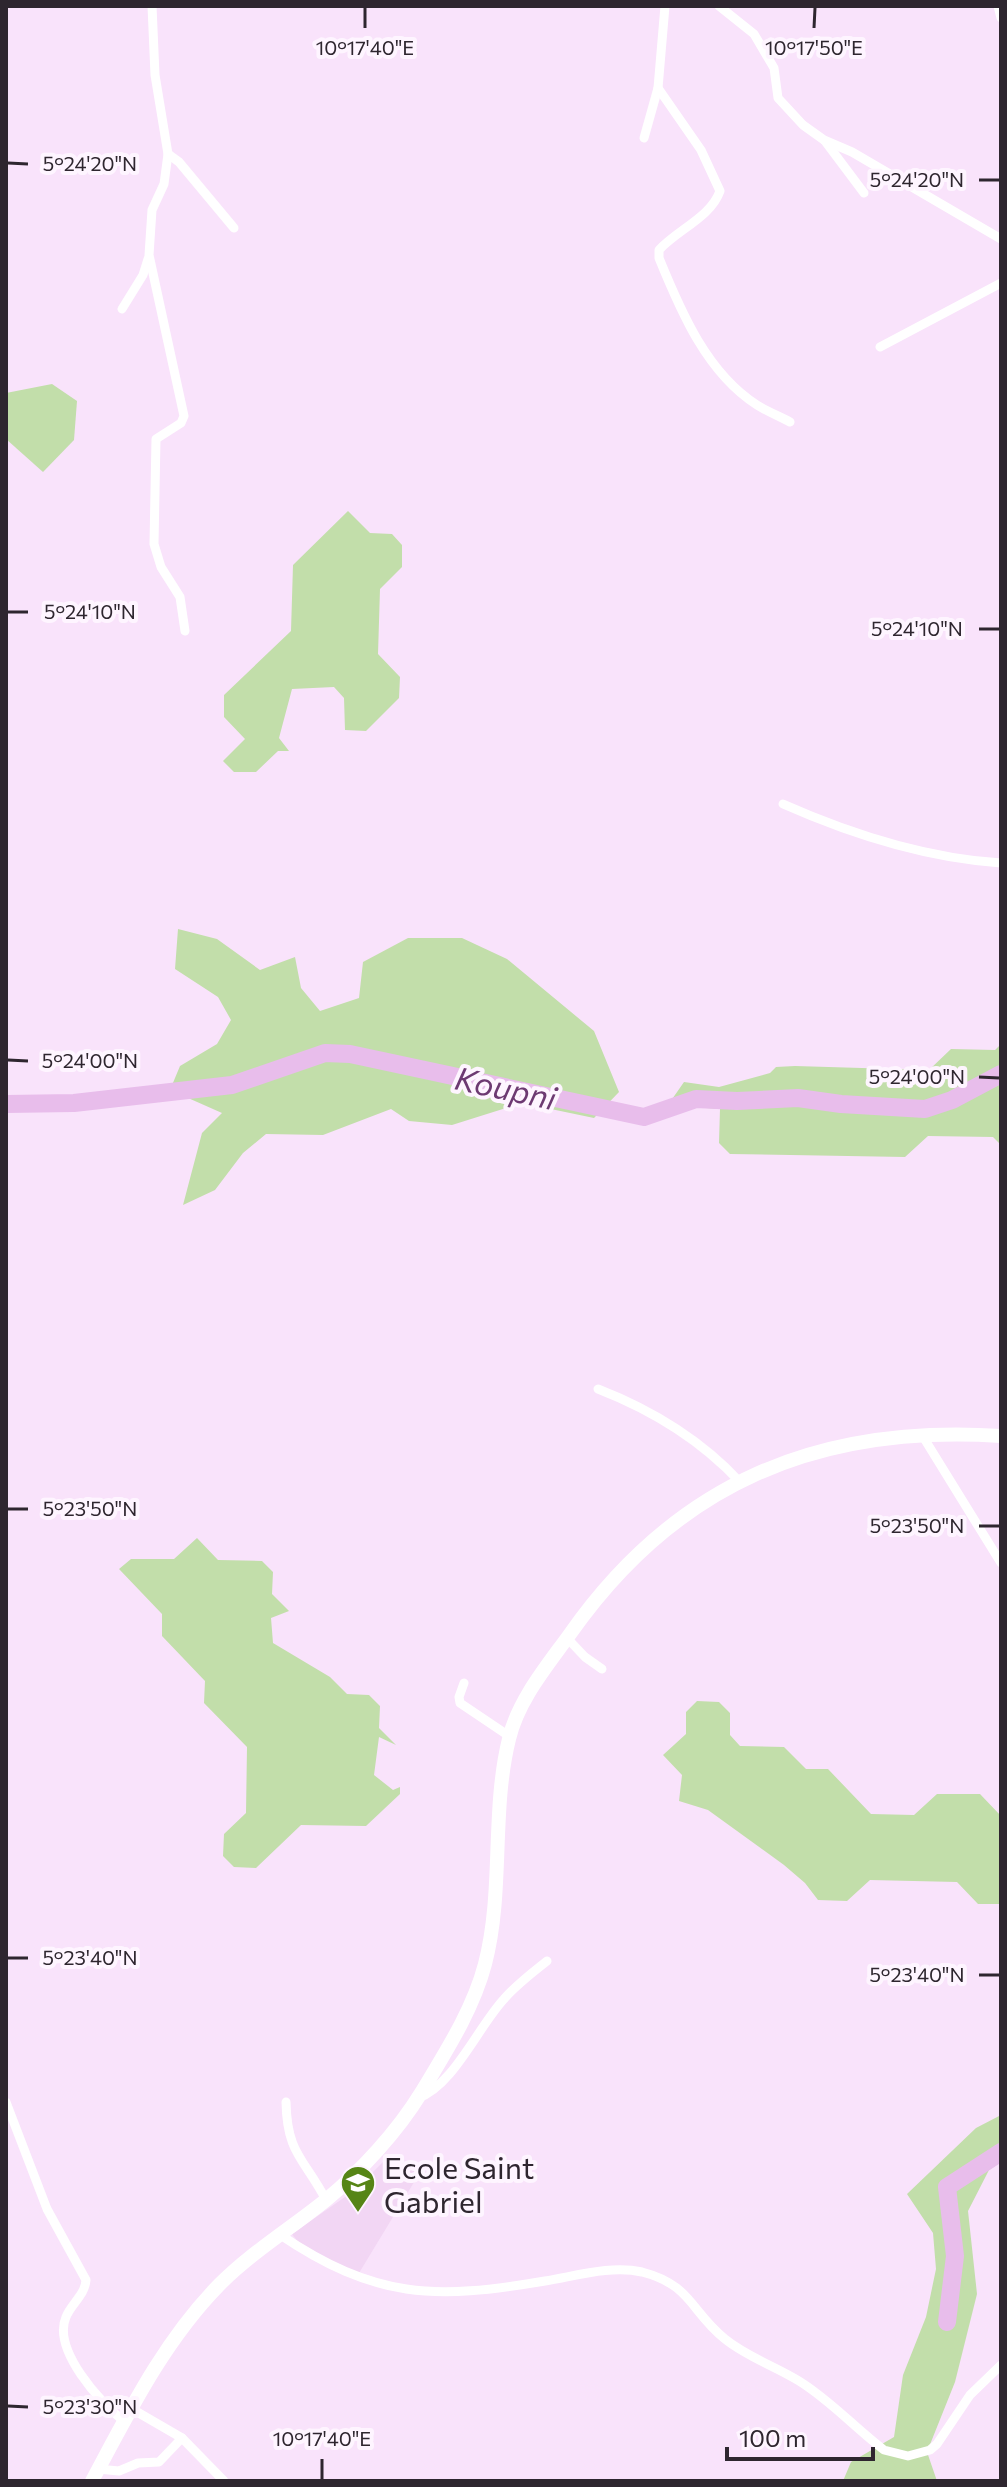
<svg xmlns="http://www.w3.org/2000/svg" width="1007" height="2487" viewBox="0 0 1007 2487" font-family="Commissioner,sans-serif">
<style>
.built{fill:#f2d6f4}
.green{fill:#c2deaa}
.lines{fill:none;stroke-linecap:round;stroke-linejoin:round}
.river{stroke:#e8bdeb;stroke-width:18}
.street{stroke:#fff;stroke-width:9}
.secondary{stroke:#fff;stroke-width:14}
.ticks{fill:none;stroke:#2e262f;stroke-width:3}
.labels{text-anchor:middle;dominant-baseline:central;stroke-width:8;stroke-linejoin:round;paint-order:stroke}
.poi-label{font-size:30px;fill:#2e262f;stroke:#fef5ff;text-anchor:start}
.water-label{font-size:32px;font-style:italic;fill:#6d3a72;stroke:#fef5ff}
.ticks-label{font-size:20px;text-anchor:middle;fill:#2e262f;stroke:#fef5ff;stroke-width:8;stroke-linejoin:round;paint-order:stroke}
</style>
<rect width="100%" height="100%" fill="#f9e3fb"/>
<path class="built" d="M391 2154 419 2174 359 2273 333 2264 298 2242 292 2234 355 2190Z"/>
<g class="green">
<path d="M52 384 77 401 74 440 43 472 6 439V393Z"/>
<path d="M348 511 370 533 392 534 402 545V567L380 589 378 654 400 677 399 698 366 731 345 730 344 698 334 687 292 689 279 738 289 751H278L256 772H234L223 761 245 739 224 717V695L291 631 293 565Z"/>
<path d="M178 929 217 939 260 970 295 957 301 988 320 1011 359 998 363 962 408 938H462L507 959 594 1031 619 1092 594 1118 522 1103 452 1125 409 1121 391 1109 323 1135 266 1134 243 1153 215 1190 183 1205 202 1133 222 1113 170 1090 180 1066 217 1044 231 1020 218 997 175 969Z"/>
<path d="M1001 1044V1145L993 1137 928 1136 905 1157 730 1154 719 1143 720 1109 668 1105 684 1082 719 1087 770 1073 776 1067 795 1066 929 1070 951 1049 995 1050Z"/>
<path d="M197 1538 218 1560 262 1561 273 1572 272 1594 289 1611 271 1618 273 1643 330 1677 347 1694 369 1695 380 1706 379 1728 396 1745 379 1737 374 1775 393 1790 400 1787V1794L366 1826 301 1825 256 1868 234 1867 223 1856 224 1834 246 1813 247 1747 204 1703 205 1681 162 1636V1614L119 1569 131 1559H174Z"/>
<path d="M697 1701 719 1702 730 1713V1735L740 1746 784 1747 806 1769H828L871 1814 914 1815 937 1794H980L1001 1816V1904H978L957 1882 870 1880 847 1901 818 1900 805 1883 784 1865 708 1810 679 1801 682 1775 663 1755 686 1734V1712Z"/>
<path d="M1001 2115V2162L989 2170 968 2211 977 2294 955 2382 927 2452 937 2481H843L851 2462 894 2437 903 2375 926 2317 936 2269 933 2233 907 2194 976 2128Z"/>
</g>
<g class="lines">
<g class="river">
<path d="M6 1104 74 1103 232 1085 325 1053 350 1054 644 1117 696 1099 737 1101 798 1098 841 1104 925 1109 952 1100 1001 1074"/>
<path d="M947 2322 955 2256 947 2187 1001 2152"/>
</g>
<g class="street">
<path d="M152 6 155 75 168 154 164 184 152 210 149 255 184 416 181 423 156 439 154 544 161 567 180 597 185 631"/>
<path d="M719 6 754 34 774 68 778 98 803 125 824 140 852 152 1001 239"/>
<path d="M998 6 1001 18"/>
<path d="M658 88 701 150 720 191C711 217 677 230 659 250V258C681 312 707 373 757 405 768 412 779 416 790 422"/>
<path d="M644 138 658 88 665 6"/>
<path d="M825 141 864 193"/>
<path d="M168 154 179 162 234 228"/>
<path d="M122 309 143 275 148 259"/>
<path d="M880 347 1001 283"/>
<path d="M783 804C853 835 925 858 1001 863"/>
<path d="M598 1389C652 1410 700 1439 740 1482"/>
<path d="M922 1435 1001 1563"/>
<path d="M567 1638 585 1657 602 1669"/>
<path d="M464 1683 459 1697 460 1703 509 1736"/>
<path d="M418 2098C453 2086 478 2027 504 1999 516 1985 532 1973 547 1961"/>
<path d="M6 2102 47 2209 86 2280C85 2295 71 2304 66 2317 52 2349 100 2403 124 2421"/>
<path d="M286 2102C287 2154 304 2158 326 2200"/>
<path d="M279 2234C375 2299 434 2300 545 2281 576 2276 611 2265 642 2272 692 2285 690 2311 725 2339 747 2357 775 2366 799 2381 830 2400 855 2428 884 2450L908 2456 930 2450 937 2444 970 2395 1001 2365"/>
<path d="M132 2409 182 2438 224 2481"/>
<path d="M98 2469 119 2471 138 2463 159 2462 182 2438"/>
</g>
<path class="secondary" d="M92 2481C129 2412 164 2341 219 2285 252 2252 290 2229 326 2200 361 2171 397 2132 421 2093 445 2053 473 2010 485 1964 504 1891 491 1812 509 1739 518 1700 547 1666 570 1634 676 1483 818 1424 1001 1436"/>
</g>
<path class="ticks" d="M365 28V8M814 28 815 8M8 163 28 164M979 180H999M8 612H28M979 629H999M8 1060 28 1061M979 1077 999 1078M8 1509H28M979 1526H999M8 1958H28M979 1975H999M8 2406 28 2407M322 2479V2459"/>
<defs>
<symbol id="school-pin" viewBox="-11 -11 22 30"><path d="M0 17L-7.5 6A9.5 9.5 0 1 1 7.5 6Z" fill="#568516" stroke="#fef5ff"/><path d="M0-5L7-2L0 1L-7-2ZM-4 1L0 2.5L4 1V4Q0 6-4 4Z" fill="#fff"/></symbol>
</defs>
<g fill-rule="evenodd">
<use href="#school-pin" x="338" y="2163" width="40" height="54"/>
</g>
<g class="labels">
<g class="poi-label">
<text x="384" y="2166">Ecole Saint<tspan x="384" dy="34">Gabriel</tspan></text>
</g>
<g class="water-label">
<text transform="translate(506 1087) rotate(12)">Koupni</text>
</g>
</g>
<g class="ticks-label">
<text x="365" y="55">10°17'40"E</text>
<text x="814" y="55">10°17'50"E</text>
<text x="90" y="171">5°24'20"N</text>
<text x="917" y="187">5°24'20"N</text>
<text x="90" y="619">5°24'10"N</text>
<text x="917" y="636">5°24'10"N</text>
<text x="90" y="1068">5°24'00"N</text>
<text x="917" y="1084">5°24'00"N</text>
<text x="90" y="1516">5°23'50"N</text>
<text x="917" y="1533">5°23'50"N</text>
<text x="90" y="1965">5°23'40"N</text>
<text x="917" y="1982">5°23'40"N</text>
<text x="90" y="2414">5°23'30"N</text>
<text x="322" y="2446">10°17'40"E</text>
</g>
<rect width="1007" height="2487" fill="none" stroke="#2e262f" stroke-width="16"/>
<path d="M727 2447v12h146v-12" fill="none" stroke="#2e262f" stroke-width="4"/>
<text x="739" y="2447" font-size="24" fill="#2e262f" stroke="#fef5ff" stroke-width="6" paint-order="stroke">100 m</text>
</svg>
